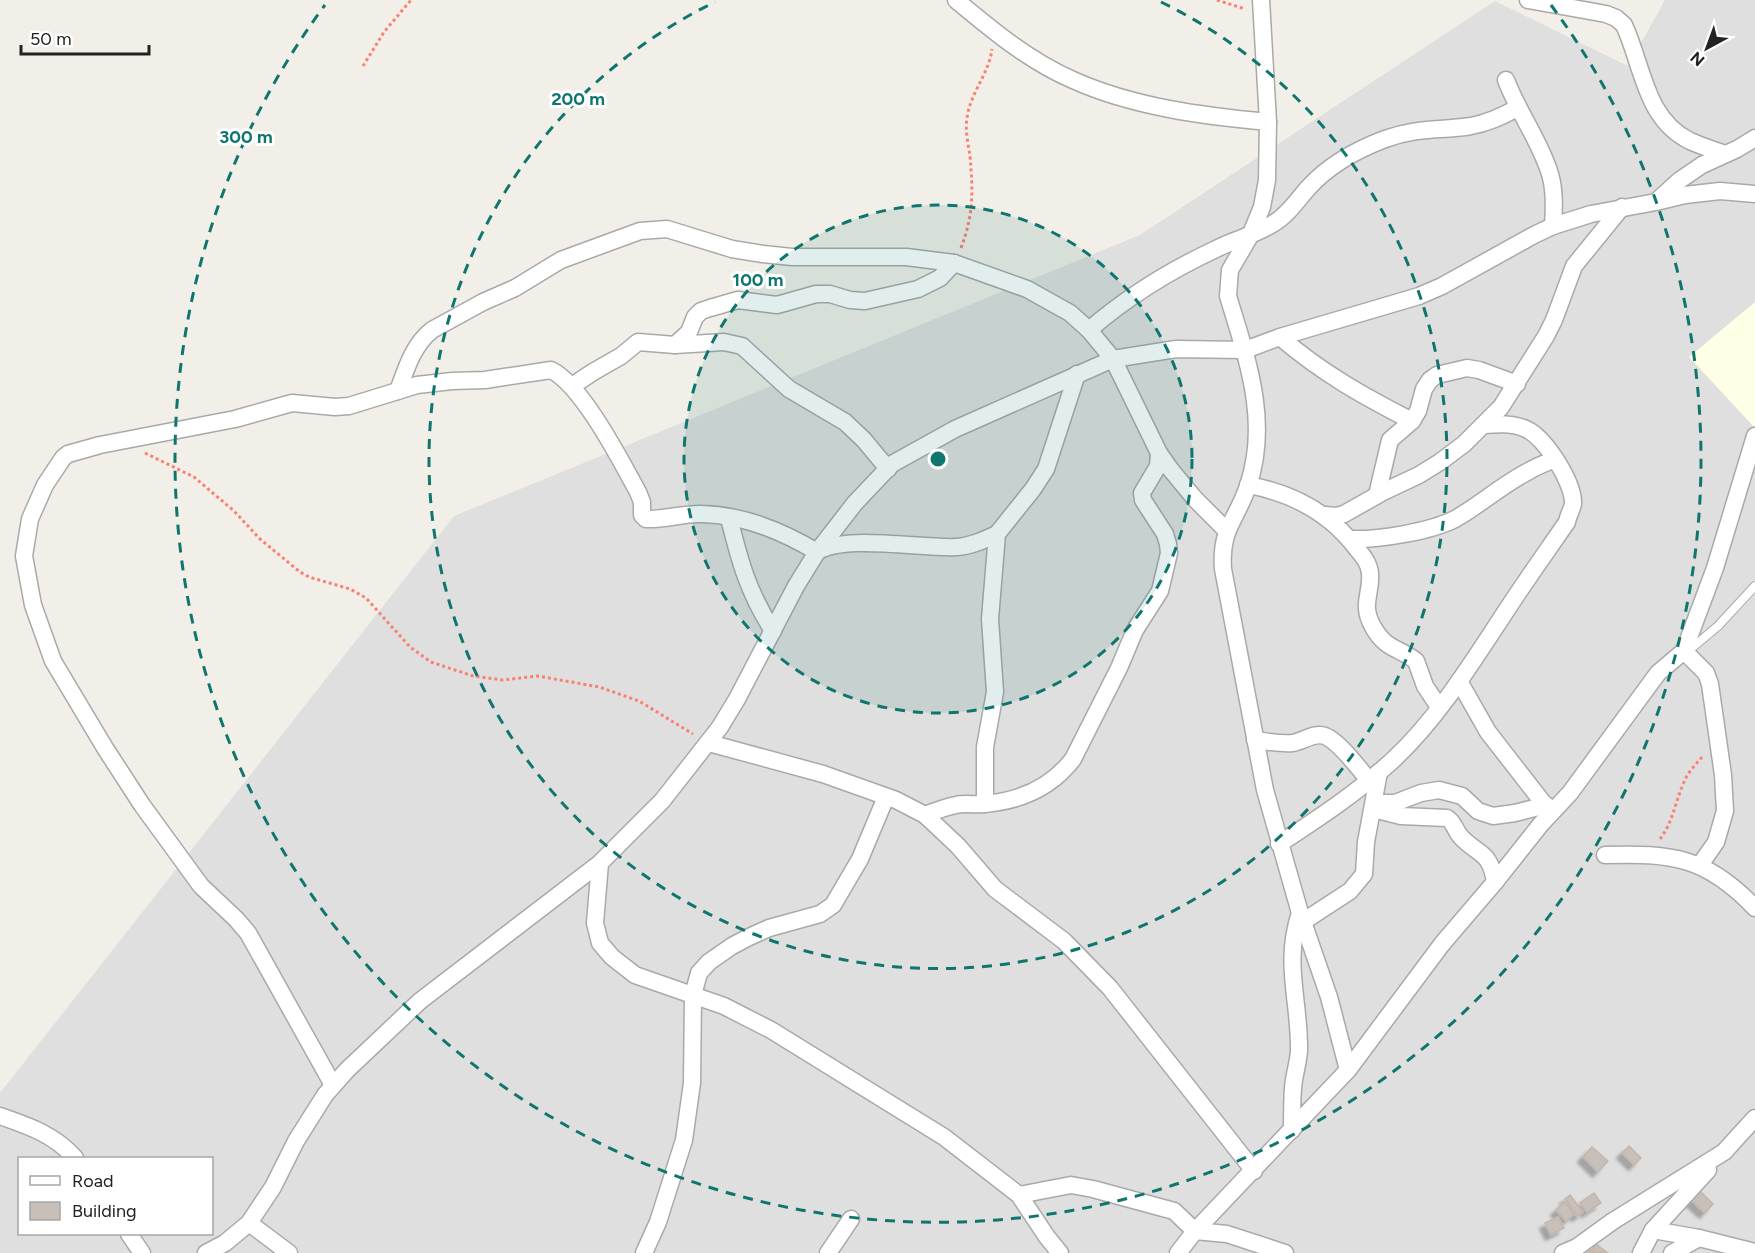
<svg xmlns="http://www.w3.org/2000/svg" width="1755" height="1253" viewBox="0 0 1755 1253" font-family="Figtree,sans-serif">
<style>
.residential{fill:#e0dfdf;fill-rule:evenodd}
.education{fill:#ffffe5}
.building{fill:#c7bfb8;stroke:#c4b6ab;stroke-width:1.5;filter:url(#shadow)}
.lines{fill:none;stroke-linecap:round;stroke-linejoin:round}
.lane-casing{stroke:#a9a9a9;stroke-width:10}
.street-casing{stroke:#a9a9a9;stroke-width:19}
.path{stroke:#fa8072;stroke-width:3;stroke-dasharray:3 3;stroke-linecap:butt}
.lane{stroke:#fff;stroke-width:8}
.street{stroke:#fff;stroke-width:16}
.ring{fill:none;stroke:#0f766e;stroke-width:3;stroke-dasharray:10 8}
.centre{fill:#0f766e;stroke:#fff;stroke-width:3}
.ring-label{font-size:18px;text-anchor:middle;font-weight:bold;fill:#0f766e;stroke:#fff;stroke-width:6;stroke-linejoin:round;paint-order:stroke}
</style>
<defs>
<filter id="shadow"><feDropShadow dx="-5.5" dy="5.5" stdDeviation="1.5" flood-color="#0004"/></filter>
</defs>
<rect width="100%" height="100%" fill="#f2efe9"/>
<path class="residential" d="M1665 0H1755V1253H0V1093L454 516 1140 235 1495 1 1628 66ZM20 1158H212V1234H20Z"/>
<path class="education" d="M1755 302V428L1689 357Z"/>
<g class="building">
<path d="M1629 1146 1641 1158 1634 1165 1622 1153Z"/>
<path d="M1592 1147 1608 1161 1598 1172 1583 1157Z"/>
<path d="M1700 1191 1713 1204 1705 1213 1691 1200Z"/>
<path d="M1594 1193 1601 1203 1587 1212 1580 1203Z"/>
<path d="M1570 1195 1583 1212 1577 1216 1565 1199Z"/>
<path d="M1565 1202 1574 1214 1566 1221 1556 1210Z"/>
<path d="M1558 1217 1564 1228 1551 1235 1545 1223Z"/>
<path d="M1596 1244 1608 1253 1590 1252Z"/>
</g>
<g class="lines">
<defs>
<path id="lane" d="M1687 652 1718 626 1755 586"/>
<g id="street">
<path d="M956 0C992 30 1029 61 1073 80 1133 107 1203 116 1268 122"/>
<path d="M1261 0 1268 122 1267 180 1262 207 1250 236 1230 270 1228 296C1247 359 1270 421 1248 486 1236 521 1220 529 1223 569L1265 790 1300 913 1329 997 1348 1070"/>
<path d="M1528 0 1606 14 1616 18 1624 25C1643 66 1645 119 1690 141 1701 146 1714 150 1725 154"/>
<path d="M1506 80C1518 112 1540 141 1550 174 1555 191 1554 209 1553 226"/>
<path d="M1658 200 1680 180 1702 165 1737 149 1755 138"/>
<path d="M1089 330C1127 297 1171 270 1216 249 1235 239 1256 235 1274 223 1288 215 1298 199 1309 187 1330 164 1356 150 1385 139 1417 127 1440 131 1471 126 1487 123 1503 116 1517 108"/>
<path d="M1280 337C1322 373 1363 396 1412 421"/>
<path d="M675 345 689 332 695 317 701 311 710 308 738 300 777 305 816 294H830L850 300 865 301 918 289 940 278 954 263"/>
<path d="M572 386 593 372 621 356 638 342 675 345 724 342 742 346 789 389 845 422 864 440 888 469"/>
<path d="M398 391C406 369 413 345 432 330L483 302 515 288 561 260 640 231 667 229 732 249 763 254 792 257H906L954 263 1027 289 1070 313 1089 330 1113 359 1159 453 1171 470 1195 499 1227 531"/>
<path d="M1248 485C1292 493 1330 513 1357 549 1363 556 1369 563 1370 573 1372 594 1360 604 1373 627 1386 650 1398 647 1416 661L1425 686 1439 707"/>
<path d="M1377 495 1390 440 1412 421 1418 411 1424 389 1430 380 1437 375 1467 368 1479 370 1517 384"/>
<path d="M1325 515 1337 516 1344 514 1383 492 1419 475 1440 462 1464 444 1501 407 1546 336 1554 320 1574 266 1622 207"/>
<path d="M729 518C740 562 748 592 773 631"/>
<path d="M1350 539C1378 540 1429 532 1455 519 1480 505 1503 484 1529 471 1537 466 1546 463 1555 459"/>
<path d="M1686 653 1706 673 1710 684 1723 775 1725 811 1716 842 1700 865"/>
<path d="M1459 681 1488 732 1551 813"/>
<path d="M1255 740C1268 742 1280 744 1293 743 1304 741 1314 732 1325 736 1340 742 1358 768 1369 780"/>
<path d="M709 743 823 774 896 800 925 815 958 846 995 889 1064 941 1110 988 1254 1171"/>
<path d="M1374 803H1395L1421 793 1439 790 1462 796 1478 811 1493 816 1515 813 1546 805"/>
<path d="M985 804V747L995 692 990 619 997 534 1033 489 1046 469 1077 374"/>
<path d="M1373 809 1401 816 1447 818C1455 823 1455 831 1461 837 1479 856 1490 851 1495 882"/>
<path d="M925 815C935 811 946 807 956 805 965 803 975 805 984 804 1020 801 1051 788 1073 759L1119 668 1135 630 1160 591 1169 553 1168 544 1165 534 1143 500 1142 493 1158 466 1159 453"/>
<path d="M1279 844C1319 818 1358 792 1393 760 1439 717 1473 661 1508 608 1527 579 1547 551 1567 522 1568 516 1572 509 1573 504 1574 483 1545 437 1526 429 1513 423 1498 424 1484 425"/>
<path d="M1605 855C1672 853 1707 857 1755 908"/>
<path d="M600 863 595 923 600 943 612 957 635 975 724 1006 771 1030 944 1137 1019 1195 1047 1237 1060 1253"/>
<path d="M1304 921 1350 891 1364 874 1366 842 1379 772"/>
<path d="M333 1085 248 933 236 919 201 886 142 805 105 748 53 661 33 605 24 556 30 519 45 485 63 458 68 454 100 445 235 419 292 403 335 407 349 406 417 385 452 381 485 380 551 370C582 385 621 461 638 492L642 502V515L646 519C665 520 683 513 702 514 744 515 782 531 817 552 843 534 922 549 957 547 971 546 984 540 997 534"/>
<path d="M0 1116C29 1126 55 1135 75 1158"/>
<path d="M1292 1130C1292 1116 1292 1102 1293 1088 1294 1075 1298 1064 1299 1051 1300 1001 1283 964 1300 913"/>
<path d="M1019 1195 1071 1185 1093 1189 1174 1211 1195 1231 1227 1234 1285 1253"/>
<path d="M249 1223 289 1253"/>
<path d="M1653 1230 1699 1238 1755 1252"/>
<path d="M129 1234 142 1253"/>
<path d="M206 1253 225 1243 249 1223 273 1187 296 1141 325 1095 347 1070 420 1001 600 863 662 801 720 727 737 699 796 586 817 552 855 503 892 464 955 429 1113 359 1176 349 1245 350 1280 337 1419 296 1442 286 1534 235 1553 226 1591 214 1656 202 1685 195 1720 191 1755 194"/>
<path d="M644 1253 658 1222 684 1140 692 1083 693 995 699 973 709 962 732 946 747 938 769 928 820 914 833 905 860 859 886 797"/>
<path d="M828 1253 851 1219"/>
<path d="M1178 1253 1195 1231 1348 1070 1442 944 1495 882 1541 824 1570 793 1658 673 1684 651 1715 568 1755 436"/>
<path d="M1563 1253 1577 1247 1613 1221 1724 1152 1755 1118"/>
<path d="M1641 1253 1653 1230 1708 1170"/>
<path d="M1672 1253 1699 1238"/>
</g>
</defs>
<use href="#lane" class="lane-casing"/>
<use href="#street" class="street-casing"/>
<g class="path">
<path d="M1217 0 1245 9"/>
<path d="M363 66 384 32 411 0"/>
<path d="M961 248C974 213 973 192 970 156 968 144 965 130 967 118 970 93 989 74 992 49"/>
<path d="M145 453 194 477 234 511 260 539 300 572 309 577 350 589 366 598 410 647 431 662 473 676 503 680 538 676 599 687 639 701 693 734"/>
<path d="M1660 839C1673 822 1675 802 1684 782 1688 772 1696 764 1703 756"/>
</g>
<use href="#lane" class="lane"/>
<use href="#street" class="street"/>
</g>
<circle cx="938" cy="459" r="254" fill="#0f766e" fill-opacity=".12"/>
<g class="ring">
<circle cx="938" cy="459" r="254"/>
<path d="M1161 2A509 509 0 1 1 715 2"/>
<path d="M1551 5A763 763 0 1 1 325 5"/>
</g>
<circle cx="938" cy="459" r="9" class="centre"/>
<g class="ring-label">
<text x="578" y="105">200 m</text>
<text x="246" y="143">300 m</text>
<text x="758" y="286">100 m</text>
</g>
<rect x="18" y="1157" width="195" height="78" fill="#ffffff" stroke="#a7a7a7" stroke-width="1.5"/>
<rect x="30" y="1176" width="30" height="9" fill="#ffffff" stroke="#a7a7a7" stroke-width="1.5"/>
<text x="72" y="1187" font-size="18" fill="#222222">Road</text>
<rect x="30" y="1202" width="30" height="18" fill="#c7bfb8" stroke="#a7a7a7" stroke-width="1.5"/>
<text x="72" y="1217" font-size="18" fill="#222222">Building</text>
<g transform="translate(1707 48) rotate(221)" stroke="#ffffff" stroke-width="4.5" paint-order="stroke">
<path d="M0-4.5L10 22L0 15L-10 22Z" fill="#222222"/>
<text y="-9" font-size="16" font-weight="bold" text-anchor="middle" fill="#222222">N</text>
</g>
<path d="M21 45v9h128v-9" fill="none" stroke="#222222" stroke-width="3"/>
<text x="30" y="45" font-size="18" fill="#222222" stroke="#ffffff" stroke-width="4.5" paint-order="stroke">50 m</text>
</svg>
